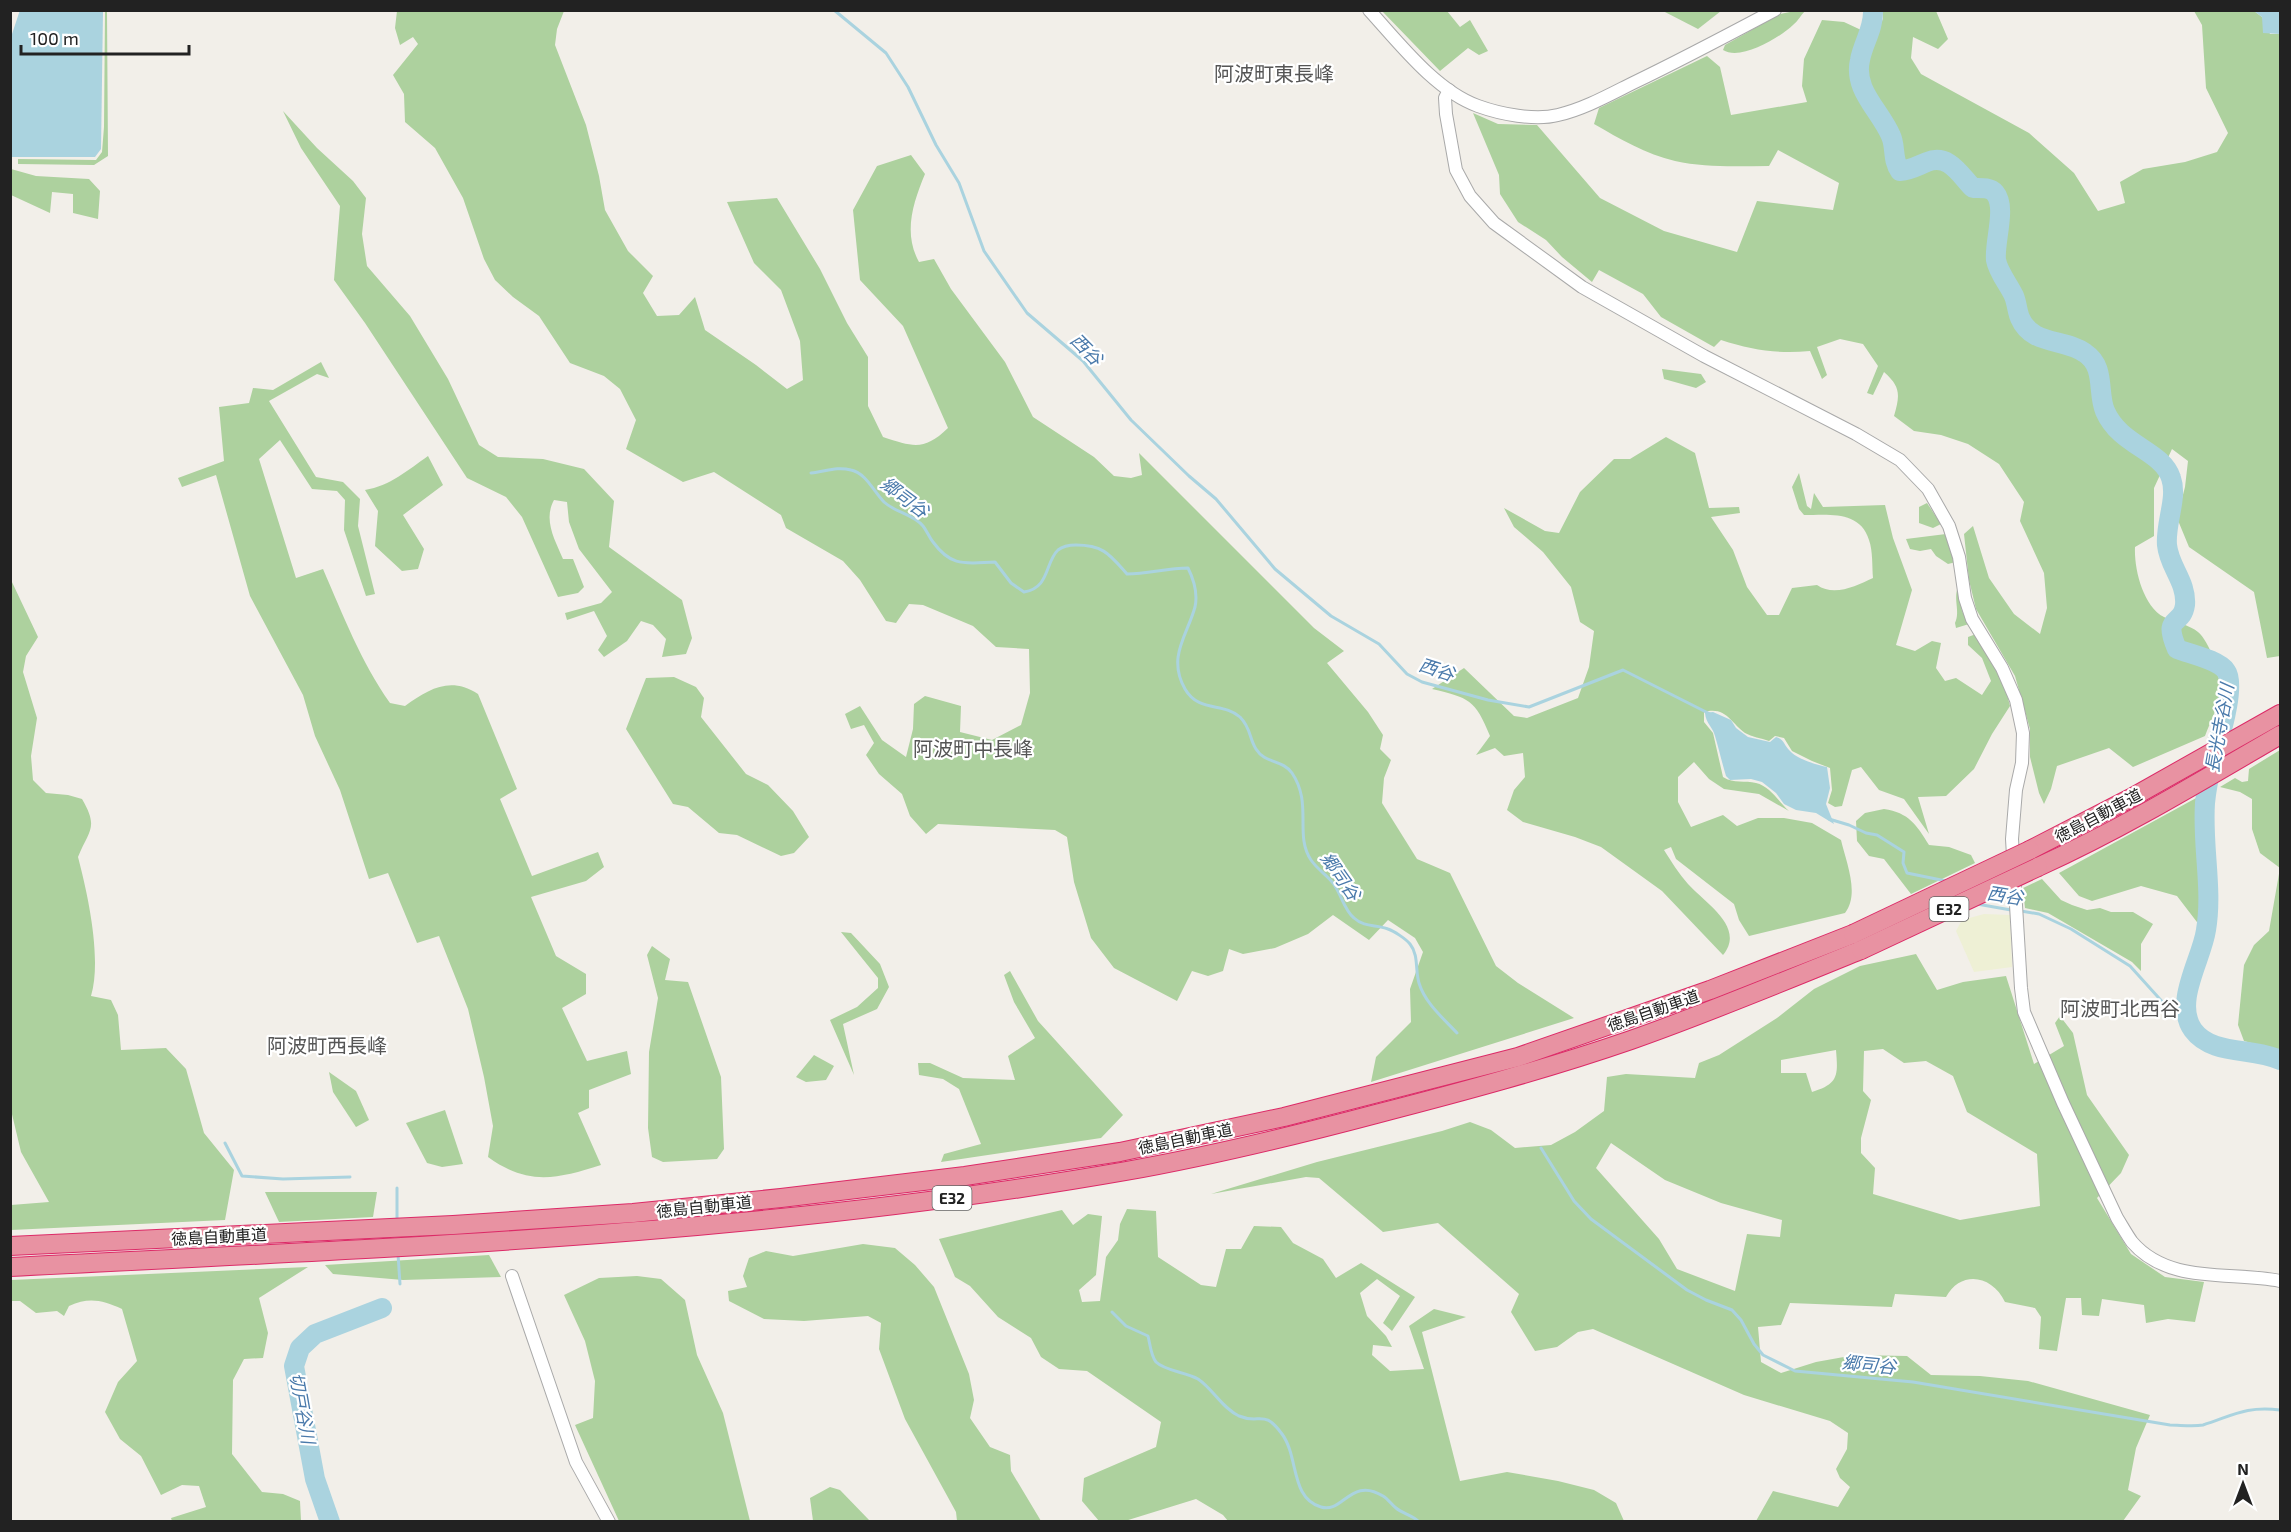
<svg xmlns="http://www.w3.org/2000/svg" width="2291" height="1532" viewBox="0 0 2291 1532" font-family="'Exo 2','Noto Sans JP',sans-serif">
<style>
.farmland{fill:#eef0d5}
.forest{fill:#add19e;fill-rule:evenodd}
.water{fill:#aad3df}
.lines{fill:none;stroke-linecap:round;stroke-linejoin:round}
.stream{stroke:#aad3df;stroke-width:3}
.river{stroke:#aad3df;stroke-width:20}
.tertiary-casing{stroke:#a9a9a9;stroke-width:14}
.motorway-casing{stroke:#dc2a67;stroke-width:20}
.tertiary{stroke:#fff;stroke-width:12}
.motorway{stroke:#e892a2;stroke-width:18}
.motorway-bridge-casing{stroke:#dc2a67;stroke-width:20;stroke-linecap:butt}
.motorway-bridge{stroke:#e892a2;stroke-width:18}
.labels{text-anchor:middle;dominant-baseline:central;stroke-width:4.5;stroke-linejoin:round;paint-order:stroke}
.shield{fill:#fff;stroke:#646464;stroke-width:1.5}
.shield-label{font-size:15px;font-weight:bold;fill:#222}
.street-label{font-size:16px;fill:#222;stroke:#fff}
.water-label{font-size:18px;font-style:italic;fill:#4a7aab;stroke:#fff}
.quarter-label{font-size:20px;fill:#555;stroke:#fff}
</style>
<rect width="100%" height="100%" fill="#f2efe9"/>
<path class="farmland" d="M1984 914 2010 915 2012 967 1974 972 1956 931 1962 920Z"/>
<g class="forest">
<path d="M105 11H107L108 156 94 165 18 164V159L96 160 102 152 104 127Z"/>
<path d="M397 11H564L557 29 555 45 586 125 599 176 605 210 628 251 653 276 643 293 657 316 679 315 695 297 705 330 756 365 787 389 803 380 800 341 781 290 754 263 727 202 777 198 820 269 847 323 868 357V406L883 437C914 447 924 451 948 428L903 326 860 280 853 210 877 166 911 155 925 174C913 203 903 233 919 262L934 259 951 289 1005 362 1033 417 1094 457 1114 476 1131 478 1142 475 1139 453 1314 628 1344 651 1327 663 1368 712 1383 735 1380 749 1391 760 1384 778 1382 803 1417 859 1450 873 1496 966 1518 983 1574 1018 1371 1082 1376 1057 1411 1022 1410 989 1423 952 1415 938 1388 920 1369 940 1333 915 1308 934 1275 948 1243 954 1229 949 1223 971 1208 976 1192 971 1177 1001 1114 968 1091 938 1074 882 1067 837 1055 830 938 824 926 834 910 816 902 794 879 774 866 755 874 743 864 725 851 729 845 714 860 706 882 740 906 757 913 729 914 704 925 696 961 706 960 732 992 740 1021 725 1030 693 1029 649 996 647 973 626 923 605 909 604 896 623 886 621 860 580 843 561 786 528 781 515 714 472 683 482 626 449 636 420 620 389 604 376 570 363 539 316 513 297 495 280 484 259 463 198 435 148 405 122 404 94 393 75 418 44 413 37 400 45 395 28Z"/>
<path d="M1382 11H1447L1460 27 1470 20 1488 51 1479 55 1468 48 1440 71Z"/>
<path d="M1663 11H1721L1698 29Z"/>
<path d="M1795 11H1805C1801 15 1798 21 1793 25 1779 38 1741 61 1723 50L1725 45 1780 14Z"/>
<path d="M1883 11H1936L1948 39 1938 49 1913 37 1911 58 1921 74 2029 133 2074 173 2098 211 2125 203 2120 182 2143 169 2185 162 2217 152 2228 133 2206 88 2202 25 2194 11H2254L2262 17 2270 34H2280V656L2267 658 2254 592 2189 547 2177 518 2185 487 2188 461 2172 449 2154 488V536L2135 547C2134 569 2143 606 2164 617 2174 622 2190 625 2198 632 2210 642 2221 676 2220 692 2219 706 2210 722 2205 736L2133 767 2109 748 2057 766 2051 789 2044 804 2039 793 2030 757V729L2015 676 1976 609 1969 580 1964 534 1973 526 1989 578 2014 614 2040 634 2047 608 2044 573 2020 521 2024 502 1999 464 1968 444 1941 435 1914 431 1894 416C1900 395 1901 387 1884 372L1873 395 1867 393 1878 366 1863 344 1840 339 1817 347 1827 375 1822 379 1810 351C1777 354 1752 350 1721 340L1714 347 1661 317 1643 294 1599 270 1592 282 1562 257 1546 240 1518 222 1500 194 1499 175 1473 113 1498 124 1537 125 1600 198 1664 231 1737 252 1757 201 1833 210 1839 183 1778 150 1769 166C1738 166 1706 168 1675 161 1646 154 1620 139 1594 124L1599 108 1707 56 1720 67 1731 115 1807 102 1802 86 1804 59 1822 20 1844 22 1874 36 1883 19Z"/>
<path d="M283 111 317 148 353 181 366 198 362 234 367 266 410 316 448 379 479 445 498 457 543 459 584 469 614 501 609 547 682 600 692 638 686 654 662 657 666 639 653 625 641 621 627 641 604 657 598 650 607 636 594 611 567 620 565 613 601 603 612 592 579 549 569 522 567 502 554 500C543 520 555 540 563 559H573L584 587 578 593 558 597 522 517 506 497 467 478 365 323 334 280 340 206 301 148Z"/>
<path d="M11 169 36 176 89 179 100 191 98 219 73 213V194L52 192 50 213 11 195Z"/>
<path d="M321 362 329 378 317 374 269 401 316 477 343 482 360 499 358 526 375 594 366 596 344 530 345 500 337 491 312 489 280 440 259 459 296 578 323 569C343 615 361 662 390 703L405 706C429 689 450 676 478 694L517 789 500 799 532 876 598 852 604 867 586 881 531 897 556 956 586 974V994L562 1008 587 1061 627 1051 631 1074 589 1090V1108L578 1113 601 1165C557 1179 528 1186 488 1157L493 1126 484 1077 468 1009 439 936 417 943 388 873 369 879 340 790 315 736 303 695 250 596 216 475 182 487 178 478 224 461 219 407 249 403 253 388 273 390Z"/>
<path d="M1662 369 1701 374 1706 382 1696 388 1664 379Z"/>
<path d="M1666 437 1695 453 1709 508 1739 507 1740 513 1711 517 1733 550 1747 587 1767 615H1779L1792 588 1817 585C1834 597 1856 586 1873 578 1872 567 1873 551 1869 540 1860 510 1828 515 1804 515L1799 509 1792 487 1799 473 1807 506 1811 509 1814 493 1823 507 1885 505 1893 538 1912 590 1896 645 1915 651 1932 641 1941 643 1936 668 1945 681 1956 678 1982 695 1991 681 1982 658 1968 645V637L1976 634 2005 687 2010 706 1992 734 1974 769 1946 796 1918 797 1929 834 1904 799 1879 790 1861 767 1852 770 1842 806 1835 807 1828 803 1832 790 1830 768 1812 761 1792 751 1784 738 1775 736 1769 741C1761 738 1752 737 1745 733 1731 723 1726 706 1704 712V722L1713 733 1723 777C1734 784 1745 780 1756 783 1770 786 1779 802 1789 811L1759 794 1724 789 1709 779 1694 762 1678 777V802L1691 827 1723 815 1737 826 1758 818H1784L1812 823 1841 840C1846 862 1860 894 1845 913L1749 936 1739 920 1734 904 1676 859 1671 847 1664 850C1671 861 1679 874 1688 884 1705 903 1746 927 1723 955L1662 891 1601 847 1575 837 1523 822 1507 810 1514 790 1525 777 1523 753 1504 756 1495 748 1476 755 1490 736C1475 699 1469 698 1432 689L1464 668 1514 716 1527 718 1578 698 1589 667 1594 631 1580 622 1571 587 1543 552 1514 527 1504 508 1545 531 1559 533 1580 492 1614 459H1630Z"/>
<path d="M428 456 443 485 403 515 424 549 418 569 402 571 375 546 378 511 365 490C390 486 408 470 428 456Z"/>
<path d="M1927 503 1941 524 1933 528 1919 523V507Z"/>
<path d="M1946 534 1956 562 1948 564 1936 556 1931 549 1920 551 1910 549 1906 539Z"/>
<path d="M11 580 38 637 26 656 23 672 37 718 31 756 33 780 46 793 68 795 82 799C99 828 89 830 78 857 88 895 102 959 91 996L111 1000 118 1015 121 1050 166 1048 186 1069 204 1133 234 1170 225 1220 11 1230V1205L49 1202 21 1152 11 1110Z"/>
<path d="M1959 585 1962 611 1969 624 1956 628 1955 623C1961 611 1952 598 1959 585Z"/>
<path d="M674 677 696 687 704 698 701 717 746 774 768 785 793 811 809 837 794 853 781 856 737 835 719 833 688 807 673 804 626 729 646 678Z"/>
<path d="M2280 750V1051L2244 1041 2238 1025 2244 965 2254 945 2269 931 2280 868 2260 853 2252 829V799L2240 792 2220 787 2235 778 2242 782 2248 781 2249 769Z"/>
<path d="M2198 797 2203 904 2200 926 2177 896 2141 886 2092 901 2079 896 2059 873Z"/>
<path d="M1884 809C1909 813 1916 824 1929 845L1949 847 1971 855 1975 863 1911 894 1884 859 1869 856 1857 841 1856 821 1865 813Z"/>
<path d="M2042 879 2061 900 2072 905 2087 910 2100 908 2111 912H2133L2153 924 2141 944V971L2132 962 2048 913 2025 908 2023 888Z"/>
<path d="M841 932 851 933 880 964 889 987 877 1009 843 1024 854 1075 830 1020 857 1007 878 988V978Z"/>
<path d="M652 946 670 959 665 980 688 982 721 1077 724 1149 717 1159 663 1162 652 1157 648 1128 649 1052 658 998 647 955Z"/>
<path d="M1916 954 1937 990 1963 982 2006 976 2034 1064 2064 1046 2055 1023 2060 1016 2073 1033 2087 1095 2129 1155 2121 1173 2097 1198 2131 1254 2165 1277 2204 1282 2195 1322 2168 1319 2146 1323 2144 1305 2102 1299 2099 1316 2082 1315 2081 1298H2066L2057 1351 2039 1349 2041 1317 2035 1308 2005 1302C1992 1275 1961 1270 1946 1297L1895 1294 1892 1307 1790 1303 1781 1325 1758 1327 1761 1362 1781 1373 1816 1362 1855 1355 1907 1356 1931 1375 1980 1376 2028 1381 2150 1415 2136 1448 2128 1490 2141 1496 2123 1521H1756L1773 1491 1838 1507 1850 1487 1840 1478 1836 1469 1847 1449 1848 1433 1830 1421 1744 1395 1593 1329 1578 1332 1557 1347 1535 1351 1511 1312 1519 1294 1438 1223 1383 1232 1319 1178 1306 1177 1211 1194 1317 1162 1442 1131 1470 1122 1491 1130 1515 1148 1551 1145 1575 1132 1604 1111 1607 1077 1626 1074 1695 1078 1699 1063 1719 1055 1777 1018 1814 989 1860 966ZM1883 1049 1904 1063 1926 1061 1953 1076 1967 1112 2037 1154 2040 1206 1960 1220 1873 1194 1875 1168 1861 1153V1138L1871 1100 1863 1091 1864 1051ZM1836 1050C1838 1075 1839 1084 1812 1092L1806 1073H1781V1060ZM1611 1143 1665 1180 1721 1203 1782 1220 1780 1237 1747 1234 1735 1291 1677 1269 1659 1239 1596 1168Z"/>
<path d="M1010 971 1038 1021 1123 1115 1101 1138 941 1162 944 1154 981 1144 959 1089 943 1079 919 1075 918 1063H930L963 1078 1015 1080 1008 1056 1035 1038 1014 1002 1004 975Z"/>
<path d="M814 1055 834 1066 826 1080 806 1082 796 1077Z"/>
<path d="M329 1072 356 1091 369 1120 356 1127 333 1092Z"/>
<path d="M445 1110 463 1164 442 1167 427 1163 406 1123Z"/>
<path d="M265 1192H377L373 1217 279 1222Z"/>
<path d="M1127 1209 1156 1211 1158 1257 1201 1285 1216 1287 1226 1249H1241L1254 1226 1281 1227 1293 1243 1323 1259 1336 1278 1361 1263 1415 1297 1392 1331 1383 1323 1400 1296 1377 1279 1360 1293 1367 1316 1386 1336 1392 1347 1373 1345 1372 1355 1390 1371 1424 1369 1409 1326 1434 1309 1466 1317 1422 1332 1460 1481 1507 1472 1558 1481 1594 1490 1616 1503 1624 1521H1228L1223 1515 1196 1499 1125 1521H1099L1082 1501 1084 1478 1156 1447 1161 1422 1087 1371 1059 1369 1041 1357 1031 1338 998 1317 970 1286 955 1277 939 1239 1062 1210 1073 1225 1088 1214 1102 1216 1096 1275 1079 1290 1082 1302 1100 1301 1106 1257 1118 1240 1120 1224Z"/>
<path d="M863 1244 895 1248 915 1265 934 1287 969 1374 974 1400 970 1418 990 1447 1010 1455 1011 1471 1041 1521H957L956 1512 905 1419 879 1349 881 1323 868 1316 804 1321 764 1319 729 1301 728 1291 747 1287 743 1276 749 1258 766 1251 793 1256Z"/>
<path d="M489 1255 501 1277 403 1280 333 1274 325 1265Z"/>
<path d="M308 1267 259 1298 268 1333 263 1358 244 1359 233 1380 232 1454 262 1492 283 1494 300 1501 301 1521H172L171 1518 206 1507 199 1486 182 1485 161 1495 141 1456 120 1439 105 1412 118 1382 137 1361 122 1309C102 1300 89 1297 69 1306L64 1316 57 1311 36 1313 20 1301H11V1280Z"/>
<path d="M637 1276 661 1279 685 1300 697 1355 723 1413 750 1521H619L575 1425 593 1418 595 1381 585 1341 564 1295 599 1278Z"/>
<path d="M830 1487 840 1490 870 1521H813L810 1498Z"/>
</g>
<g class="water">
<path d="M20 10 103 11 101 149 95 157H11V37Z"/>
<path d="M2254 11H2280V34L2263 33 2262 17Z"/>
<path d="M1713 712 1731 720 1736 728 1748 737 1770 742 1776 737C1784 739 1784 745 1790 751 1797 759 1817 765 1827 767L1830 788 1826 804 1834 824 1816 813 1796 810 1784 804 1776 793 1762 782 1751 779 1730 780 1726 776C1722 763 1719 749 1715 736 1713 727 1706 724 1705 713Z"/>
</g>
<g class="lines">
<g class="stream">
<path d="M834 10 886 53 908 87 936 145 959 183 984 251 1027 313 1083 361 1131 420 1189 476 1216 499 1275 569 1331 616 1379 644 1407 674 1422 682 1488 700 1529 707 1623 670 1712 715"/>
<path d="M811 473C825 472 836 466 851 470 866 473 874 492 884 502 896 513 913 514 923 526 927 531 929 537 933 542 952 568 966 563 995 562L1011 583 1024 592C1050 588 1045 562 1058 550 1063 546 1070 545 1076 545 1104 545 1110 555 1127 574 1148 574 1167 568 1188 568 1194 580 1198 593 1195 607 1187 636 1167 657 1185 689 1199 713 1223 702 1240 717 1251 728 1249 738 1256 749 1265 764 1282 759 1292 773 1313 804 1294 835 1311 860 1317 869 1327 875 1333 883 1341 893 1344 910 1354 918 1365 928 1376 924 1388 929 1394 931 1406 939 1410 944 1419 955 1415 971 1419 983 1425 1003 1443 1018 1457 1033"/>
<path d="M1829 819 1849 825 1866 833 1877 835 1904 852 1903 863 1907 873 1946 881"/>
<path d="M1977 904 2011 910"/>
<path d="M2021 911 2039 914 2071 929 2130 966 2167 1007 2185 1014"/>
<path d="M225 1143 242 1176 283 1179 350 1177"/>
<path d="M1541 1148 1574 1201 1591 1219 1687 1290 1706 1300 1732 1310 1741 1320 1754 1344 1763 1355 1795 1371 1913 1382 2170 1425C2180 1425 2193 1427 2203 1425 2234 1415 2246 1406 2280 1410"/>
<path d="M397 1220V1188"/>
<path d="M398 1254 400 1284"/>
<path d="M1112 1312 1126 1326 1148 1336C1150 1344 1151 1356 1156 1362 1165 1371 1186 1372 1198 1379 1213 1389 1222 1408 1239 1416 1260 1425 1263 1408 1282 1434 1299 1457 1290 1498 1321 1507 1343 1514 1351 1476 1383 1496 1388 1499 1391 1504 1396 1508 1403 1514 1413 1515 1419 1522"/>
</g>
<g class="river">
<path d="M1873 10C1874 29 1863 43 1860 60 1853 90 1880 110 1891 136 1896 147 1892 160 1900 171 1911 170 1917 166 1927 162 1949 153 1960 175 1973 188 1980 188 1990 187 1995 193 2007 207 1994 242 1996 260 1998 272 2009 285 2014 296 2017 303 2017 311 2020 318 2032 346 2064 338 2085 353 2106 367 2097 392 2105 411 2120 446 2162 450 2171 478 2178 498 2165 523 2167 545 2169 567 2187 582 2185 605 2182 627 2162 614 2177 649 2190 654 2219 660 2226 671 2235 683 2223 728 2218 741 2212 762 2207 782 2205 803 2202 846 2213 889 2206 930 2202 959 2173 1002 2193 1030 2212 1056 2253 1047 2280 1060"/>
<path d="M330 1522 315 1479 294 1366 300 1348 315 1334 382 1308"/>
</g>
<defs>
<g id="tertiary">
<path d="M1369 10C1399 43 1436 91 1478 106 1500 114 1535 121 1558 115 1584 109 1609 95 1633 83 1681 60 1728 35 1775 10"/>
<path d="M1449 90 1445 98 1446 114 1456 170 1470 196 1494 223 1582 287 1704 356 1856 434 1900 460 1928 489 1949 526 1959 557 1965 598 1972 619 2002 668 2016 700 2023 733 2022 763 2016 790 2012 839 2021 988 2024 1012 2063 1103 2117 1218C2122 1226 2127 1235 2132 1242 2169 1285 2231 1271 2280 1281"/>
<path d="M512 1276 576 1462 609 1522"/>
</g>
<g id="motorway">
<path d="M2030 850 2131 798 2280 714"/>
<path d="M2038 867C2122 829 2201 781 2280 735"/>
<path d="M10 1246 453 1225 633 1213 781 1198 965 1176 1120 1152 1284 1117 1518 1057 1710 990 1853 934"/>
<path d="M10 1267C383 1248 757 1236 1126 1171 1210 1156 1293 1136 1376 1114 1461 1092 1547 1069 1631 1040 1708 1013 1784 981 1861 950"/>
</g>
</defs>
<use href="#tertiary" class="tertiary-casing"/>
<use href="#motorway" class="motorway-casing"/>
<use href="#tertiary" class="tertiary"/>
<use href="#motorway" class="motorway"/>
<defs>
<g id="motorway-bridge">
<path d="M1853 934 2030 850"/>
<path d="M1861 950 2038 867"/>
</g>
</defs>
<use href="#motorway-bridge" class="motorway-bridge-casing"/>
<use href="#motorway-bridge" class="motorway-bridge"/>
</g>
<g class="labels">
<g class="shield">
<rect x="1929.5" y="897" width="39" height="24" rx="4.5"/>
<rect x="932.5" y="1186" width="39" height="24" rx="4.5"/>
</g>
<g class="shield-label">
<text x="1949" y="909">E32</text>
<text x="952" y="1198">E32</text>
</g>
<g class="street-label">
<text transform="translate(2098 815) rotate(-28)">徳島自動車道</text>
<text transform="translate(1653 1010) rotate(-19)">徳島自動車道</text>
<text transform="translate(1185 1138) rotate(-12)">徳島自動車道</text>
<text transform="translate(704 1206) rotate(-6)">徳島自動車道</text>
<text transform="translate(219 1236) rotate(-3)">徳島自動車道</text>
</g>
<g class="water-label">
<text transform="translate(1087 349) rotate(45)">西谷</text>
<text transform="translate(905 497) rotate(37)">郷司谷</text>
<text transform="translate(1437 669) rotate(18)">西谷</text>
<text transform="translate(2219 728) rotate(-80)">長光寺谷川</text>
<text transform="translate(1341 876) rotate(55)">郷司谷</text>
<text transform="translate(2005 895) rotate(9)">西谷</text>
<text transform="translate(1869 1364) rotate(6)">郷司谷</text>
<text transform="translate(303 1408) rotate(80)">切戸谷川</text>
</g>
<g class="quarter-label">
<text x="1274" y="73">阿波町東長峰</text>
<text x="973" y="748">阿波町中長峰</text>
<text x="2120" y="1008">阿波町北西谷</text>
<text x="327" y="1045">阿波町西長峰</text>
</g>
</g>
<rect width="2291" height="1532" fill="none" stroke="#222222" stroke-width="24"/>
<g transform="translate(2243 1484)" stroke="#ffffff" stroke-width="4.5" paint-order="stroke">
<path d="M0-4.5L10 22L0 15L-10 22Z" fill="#222222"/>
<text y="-9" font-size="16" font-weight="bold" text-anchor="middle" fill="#222222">N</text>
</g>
<path d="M21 45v9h168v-9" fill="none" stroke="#222222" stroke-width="3"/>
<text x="30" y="45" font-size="18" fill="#222222" stroke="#ffffff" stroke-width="4.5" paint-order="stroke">100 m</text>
</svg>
